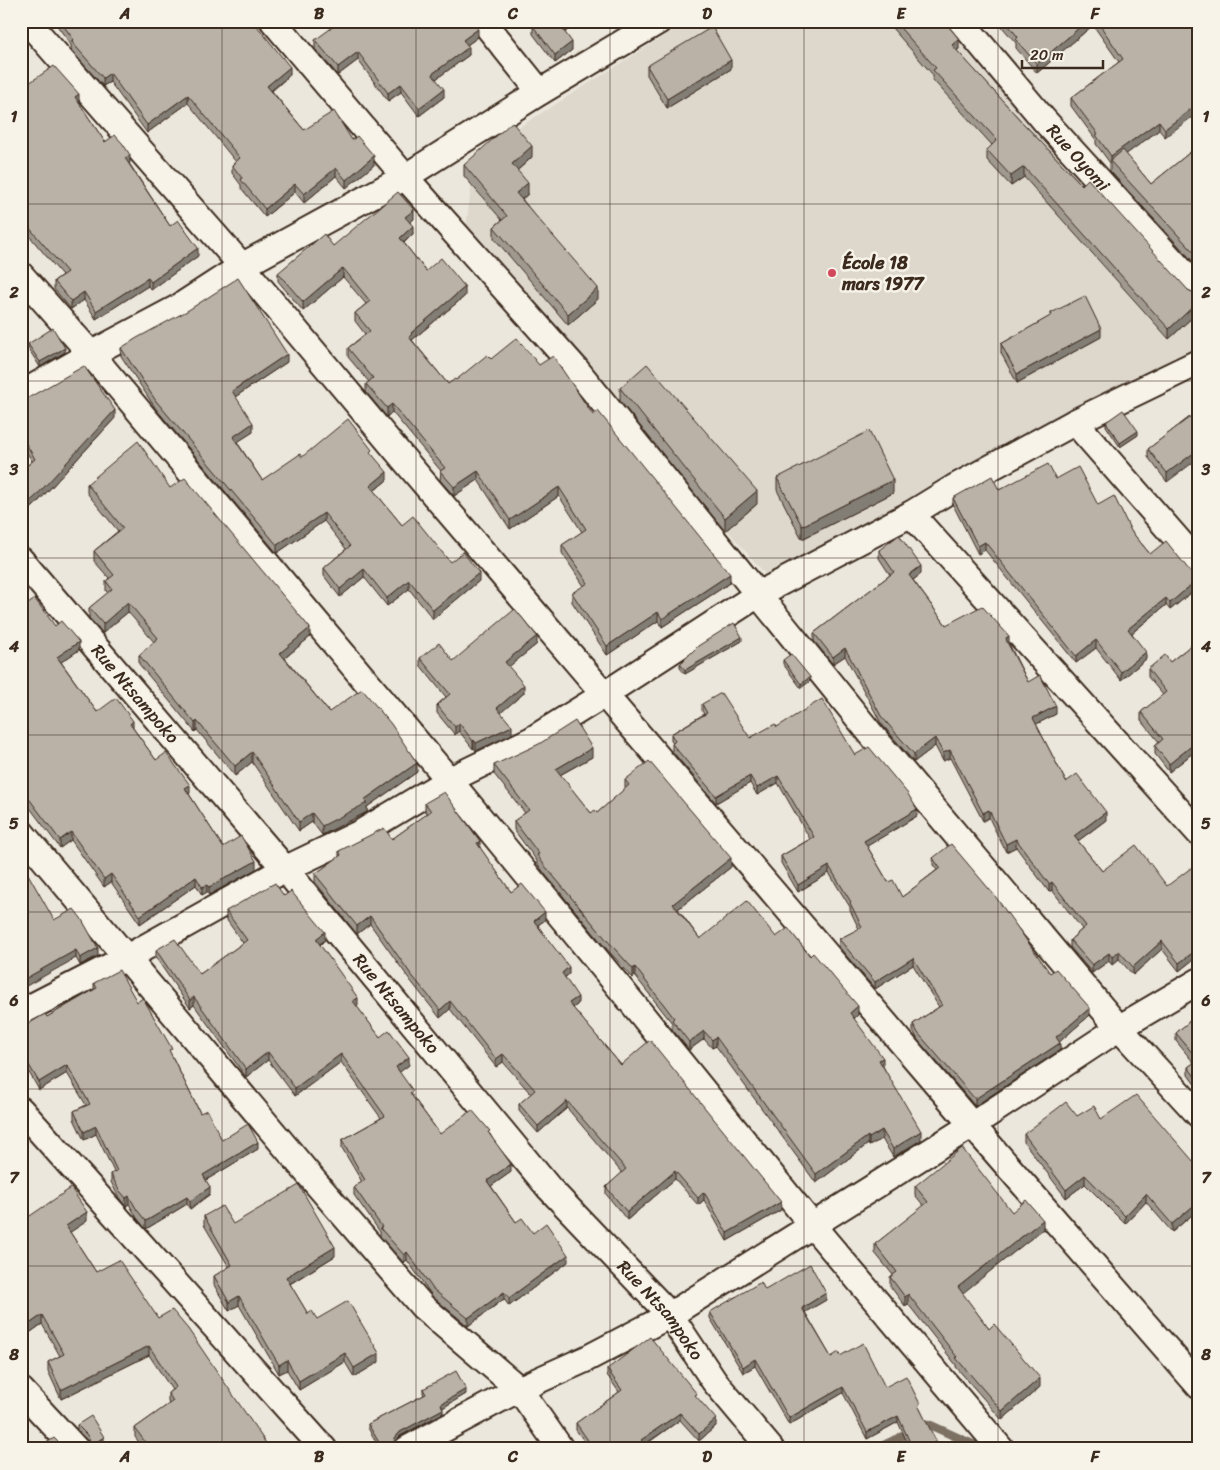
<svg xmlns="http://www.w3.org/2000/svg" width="1220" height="1470" viewBox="0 0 1220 1470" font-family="Sriracha,sans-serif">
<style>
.built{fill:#ddd7cc}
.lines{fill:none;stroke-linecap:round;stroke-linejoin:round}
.stream{stroke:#7c7064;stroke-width:9}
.street-casing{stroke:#3b2a1e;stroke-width:29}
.street{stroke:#f7f3e8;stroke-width:25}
.wall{fill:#a09990;stroke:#3b2a1e}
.shaded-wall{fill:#827d75;stroke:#3b2a1e}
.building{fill:#bab2a7;stroke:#3b2a1e}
.grid{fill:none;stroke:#3b2a1e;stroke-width:1;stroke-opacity:0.55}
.poi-dot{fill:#d1495b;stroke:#f7f3e8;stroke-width:2}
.labels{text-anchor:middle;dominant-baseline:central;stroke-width:5;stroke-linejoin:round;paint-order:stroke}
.street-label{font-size:18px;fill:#3b2a1e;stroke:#f7f3e8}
.poi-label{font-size:18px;font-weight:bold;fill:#3b2a1e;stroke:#f7f3e8;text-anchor:start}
.neatline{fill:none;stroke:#3b2a1e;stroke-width:2}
.grid-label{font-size:16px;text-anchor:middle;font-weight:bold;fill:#3b2a1e}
</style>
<rect width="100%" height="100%" fill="#ece7dc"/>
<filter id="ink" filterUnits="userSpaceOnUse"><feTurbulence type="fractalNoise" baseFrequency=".02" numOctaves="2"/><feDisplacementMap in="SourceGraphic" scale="10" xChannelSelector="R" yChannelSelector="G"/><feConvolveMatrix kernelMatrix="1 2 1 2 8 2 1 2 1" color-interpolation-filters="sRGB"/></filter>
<g filter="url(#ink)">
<path class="built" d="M688 21H940L1199 320V347L766 575 466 226 476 154Z"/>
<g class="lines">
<path class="stream" d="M876 1449 928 1424 983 1449"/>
<defs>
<g id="street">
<path d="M27 21 242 266 412 469 972 1125 1199 1386"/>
<path d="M273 21 405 177 576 369 871 734 1119 1028 1199 1115"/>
<path d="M483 21 540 92"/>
<path id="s1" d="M961 21 1044 120 1199 290"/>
<path d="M21 275 91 354 449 780 638 1010 812 1225 1001 1449"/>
<path d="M21 394 91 354 179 307 242 266 405 177 540 92 659 21"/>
<path d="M1075 422 1199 564"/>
<path d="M911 514 1199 833"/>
<path id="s2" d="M21 560 285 869 549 1188 670 1315 714 1381 771 1449"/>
<path d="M21 832 315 1182 423 1307 519 1389 561 1449"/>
<path d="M21 1012 126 958 285 869 362 832 449 780 531 740 605 694 759 594 911 514 955 487 1075 422 1199 362"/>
<path d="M21 1110 324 1449"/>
<path d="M21 1390 76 1449"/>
<path d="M407 1449 519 1389 586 1359 670 1315 972 1125 1119 1028 1199 981"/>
</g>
</defs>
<use href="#street" class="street-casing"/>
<use href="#street" class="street"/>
</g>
<g class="wall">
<path d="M56 21H253L290 75 272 91 304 130 352 140 374 165 346 188 336 176 304 203 295 192 265 217 241 188V185L232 173V165L236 162 188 103 147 133 110 82 103 86 71 50V45L56 24Z"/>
<path d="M533 21H580L565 32 572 50 555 63 533 34V26L535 24Z"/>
<path d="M886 21H944L959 49 957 51 1022 122 1082 185 1188 290 1194 293 1199 294V311L1169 339 1024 177 1011 186 987 160V150L992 145 933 80V75Z"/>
<path d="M997 21H1199L1165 137 1159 130 1126 154 1151 184 1199 145V268L1110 171V163L1096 144V140L1071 106V98L1119 62 1093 25 1037 73 1016 48V43Z"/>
<path d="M478 37 467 45 469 55 436 79 444 97 419 116 401 92 388 101 358 60 338 75 315 49V40Z"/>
<path d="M647 66 731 69 667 108 647 75Z"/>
<path d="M21 77 26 85 79 102V103L105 142 130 163H129L170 226 198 256 151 290 148 286 96 319 84 300 71 309 54 289V281L62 275 21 226Z"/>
<path d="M532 157 517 171 528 194 522 199 598 299 568 325 494 238V227L502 220 464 176V165Z"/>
<path d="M414 219 410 222 413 234 404 243 426 271 465 296 412 340 448 384 456 380 491 359 539 365 593 415 730 583 662 627 658 621 607 655 572 602V593L584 586 562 553V545L582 532 559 496 510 529 478 480 454 496 440 480 441 471 392 412 387 417 366 392V384L369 382 348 357V348L365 334 355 321V313L366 304 343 277 303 311 278 281V273L333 246Z"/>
<path d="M1051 313 1101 337 1017 383 1001 353V344L1051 316Z"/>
<path d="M28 344 65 352 40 367 28 348Z"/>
<path d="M121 348 287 362 235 397 253 432 237 442 262 480 302 457 372 454 387 480 374 491 402 525 450 562 479 581 433 619 409 589 387 606 364 577 340 597 324 576V568L346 549 324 521 277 553 156 409 121 356Z"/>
<path d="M620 388 757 504 725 531 620 401Z"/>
<path d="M21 400 115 418 35 505 21 517V471L32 461 21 443Z"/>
<path d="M1199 410 1167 482 1148 457V449Z"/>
<path d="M1106 422 1138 435 1120 447 1106 426Z"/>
<path d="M777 478 893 493 802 539 777 490Z"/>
<path d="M1056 479 1098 505 1131 531 1150 554 1197 588 1170 610 1166 605 1132 633 1146 659 1121 680 1096 648 1076 663 985 550 978 554 953 505V498Z"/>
<path d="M87 484 170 488 310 637 285 658 329 712 417 772 367 807V812L322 835 312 822 299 831 252 762 235 776 197 730 195 732 139 664V655L154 642 128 612 103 633 89 618V608L108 593 106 591V581L109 578 94 561V551L118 531 87 493Z"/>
<path d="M879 550 921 574 913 580 946 625 1009 644 1028 682 1056 714 1036 724 1066 782 1106 820 1078 841 1102 871 1197 942 1199 945V955L1179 971 1162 949 1133 975 1119 959 1112 965 1109 961 1092 973 1070 947V940L1082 929 1052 890 1049 892 1016 847 1006 852 989 818 983 821 950 758 943 761 935 746 914 762 881 723 845 656 833 664 814 641V633L890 575 879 558Z"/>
<path d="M21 609 55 626 79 650 61 662 97 712 133 728 156 760 190 793 189 794 223 847 256 869 209 895 207 892 202 895 196 885 140 924 111 882 104 887 71 840 60 848 21 796Z"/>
<path d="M1199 639V748L1169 772 1155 754V746L1159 742 1141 720V712L1163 695 1148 677V669L1170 662Z"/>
<path d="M742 641 685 674 680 668V664Z"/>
<path d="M537 644 508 667 524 693 501 712 512 734 476 751 474 748 473 749 459 731 455 735 437 713V705L446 697 420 665V658L453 661Z"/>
<path d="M783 660 810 681 801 688 783 664Z"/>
<path d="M702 704 750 738 777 727 855 755 917 816 867 846 888 882 902 897 937 870 933 865V858L1050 973 1090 1015 1059 1042 1060 1050 975 1106 918 1040 913 1031V1024L939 1007 913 965 875 989 839 947V939L859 929 850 910V907L829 873 798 892 781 863V856L810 839 778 783 757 795 750 783 716 803 672 751V744L673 743 671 741V734L704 714 702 711Z"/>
<path d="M592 757 560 775 591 813H597L625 789V780L731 867 678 909 700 939 776 937 810 956 858 1015 854 1019 883 1066 921 1140 893 1157 882 1139 869 1146 868 1144 816 1183 716 1046 712 1048 704 1039 689 1050 672 1029V1023L635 976 633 978 605 947 545 874 537 863V861L514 830V821L525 813 494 774V765Z"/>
<path d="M425 803 480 848 511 892 545 920 538 925 569 974 565 978 578 1004 573 1008 621 1065 781 1210 727 1241 704 1200 698 1205 675 1179 627 1220 606 1194V1187L622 1173 567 1108 538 1133 519 1111V1104L531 1094 503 1062 496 1067 450 1009 440 1018 410 980 370 924 357 934 315 882V874L339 857V851L392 839 427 814 425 811Z"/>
<path d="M284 896 325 940 320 945 357 1007 380 1037 409 1065 399 1072 413 1097 440 1134H490L511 1172 491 1186 516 1222 533 1233 568 1262 509 1306 504 1299 468 1326 433 1297 407 1260 404 1263 380 1236V1232L354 1195V1187L362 1182 342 1148V1140L381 1118 341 1062 295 1096 268 1060 246 1077 194 1005 190 1008 156 958V950L200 974 243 943 226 919V911Z"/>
<path d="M54 920 98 956 80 965Z"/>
<path d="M94 983 137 1002 172 1056 200 1113 222 1140 258 1149 206 1180 210 1194 190 1209 187 1204 146 1229 137 1218 129 1204 126 1206 119 1198 111 1182V1174L114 1172 96 1134 84 1140 74 1119V1111L86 1105 67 1073 39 1090 26 1067 21 1070V1028L47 1017 94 989Z"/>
<path d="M1199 1013V1090L1188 1075V1067L1194 1063 1176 1041V1033Z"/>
<path d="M1077 1116 1101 1119 1194 1162 1199 1156V1211L1198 1210 1172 1232 1146 1202 1125 1224 1085 1184 1066 1198 1024 1142V1134Z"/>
<path d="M915 1186 1012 1212 1043 1229 962 1293 989 1329 1040 1387 1002 1420 956 1367V1365L908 1304 905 1306 890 1286V1277L893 1275 875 1253V1244L924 1206 915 1195Z"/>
<path d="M204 1216 335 1256 290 1284 308 1314 317 1319 379 1362 354 1377 345 1362 299 1390 287 1370 279 1374 239 1305 229 1311 214 1285V1276L229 1267 204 1225Z"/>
<path d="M87 1221 70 1232 96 1272 158 1318 270 1449H144L135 1437V1428L169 1404 168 1402V1393L172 1390 149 1355 61 1399 48 1371V1362L60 1356 42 1324 21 1339V1222Z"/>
<path d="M765 1290 826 1300 805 1312 831 1357 840 1356 885 1387 920 1409 936 1447 934 1449H910L898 1422 867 1439 843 1393 789 1425 755 1366 743 1373 710 1318V1312Z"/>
<path d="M607 1369 697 1399 716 1426 699 1441 680 1420 645 1445 648 1449H590L576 1430V1423L619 1392 607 1375Z"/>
<path d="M423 1389 466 1394 442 1408 443 1413 400 1436 395 1442 393 1447 394 1449H380L368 1428V1424L424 1395 423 1393Z"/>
<path d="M77 1425 104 1441 92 1449H90V1445L87 1440 77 1430Z"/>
</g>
<g class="shaded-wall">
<path d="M569 21H580L561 35V27Z"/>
<path d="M1087 21H1093V25L1037 73V64Z"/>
<path d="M478 29V37L463 48V40Z"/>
<path d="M959 39V49L952 55V45Z"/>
<path d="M572 42V50L555 63V55Z"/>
<path d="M469 47V55L432 82V74Z"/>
<path d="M358 52V60L338 75V67Z"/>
<path d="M731 60V69L667 108V99Z"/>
<path d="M290 67V75L267 94V86Z"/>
<path d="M110 73V82L103 86V78Z"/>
<path d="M401 84V92L388 101V93Z"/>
<path d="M444 89V97L419 116V108Z"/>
<path d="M79 94V102L75 105V97Z"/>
<path d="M188 95V103L147 133V125Z"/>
<path d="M1199 103V112L1165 137V129Z"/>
<path d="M1159 121V130L1113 164 1111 162V156Z"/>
<path d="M532 146V157L512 175V164Z"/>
<path d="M130 155V163L125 166V158Z"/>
<path d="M374 156V165L346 188V180Z"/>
<path d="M1024 167V177L1011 186V176Z"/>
<path d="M336 168V176L304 203V194Z"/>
<path d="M528 183V194L516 204V193Z"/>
<path d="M295 184V192L265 217V209Z"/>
<path d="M414 210V219L405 226V217Z"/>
<path d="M413 226V234L400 246V238Z"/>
<path d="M198 248V256L151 290V282Z"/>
<path d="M343 268V277L303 311V302Z"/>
<path d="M148 278V286L96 319V311Z"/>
<path d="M465 287V296L412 340V343L409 337 411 333Z"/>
<path d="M598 288V299L568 325V314Z"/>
<path d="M84 292V300L71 309V301Z"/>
<path d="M1199 301V311L1169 339V329Z"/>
<path d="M1101 329V337L1017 383V374Z"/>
<path d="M65 348V352L40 367V362Z"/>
<path d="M287 354V362L232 399V391Z"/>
<path d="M392 404V412L387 417V408Z"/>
<path d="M115 410V418L35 505 21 517V509Z"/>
<path d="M253 423V432L233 445V437Z"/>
<path d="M1138 431V435L1120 447V443Z"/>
<path d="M1199 449V458L1167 482V473Z"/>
<path d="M478 471V480L454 496V487Z"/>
<path d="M387 472V480L370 494V486Z"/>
<path d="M893 480V493L802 539V526Z"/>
<path d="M559 487V496L510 529V520Z"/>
<path d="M757 491V504L725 531V518Z"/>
<path d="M324 513V521L277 553V545Z"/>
<path d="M985 542V550L978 554V546Z"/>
<path d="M921 566V574L909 583V575Z"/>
<path d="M364 569V577L340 597V589Z"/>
<path d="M479 573V581L433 619V610Z"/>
<path d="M730 574V583L662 627V619Z"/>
<path d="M409 580V589L387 606V598Z"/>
<path d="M1197 580V588L1170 610V603Z"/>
<path d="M1166 598V605L1128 636V629Z"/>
<path d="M128 602V612L103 633V624Z"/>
<path d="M658 612V621L607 655V646Z"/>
<path d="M310 628V637L280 662V653Z"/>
<path d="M537 636V644L505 670V662Z"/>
<path d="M1009 636V644L1006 646V638Z"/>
<path d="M742 637V641L685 674V670Z"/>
<path d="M1096 640V648L1076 663V656Z"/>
<path d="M79 642V650L57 665V657Z"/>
<path d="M845 648V656L833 664V657Z"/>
<path d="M1146 652V659L1121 680V672Z"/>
<path d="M810 677V681L801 688V684Z"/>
<path d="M524 685V693L497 716V708Z"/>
<path d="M1056 706V714L1033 726V718Z"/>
<path d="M133 721V729L130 724Z"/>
<path d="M197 721V730L195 732V723Z"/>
<path d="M459 723V731L455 735V727Z"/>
<path d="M512 726V734L476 751V743Z"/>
<path d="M935 738V746L914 762V754Z"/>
<path d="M474 740V748L473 749V741Z"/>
<path d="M1199 740V748L1169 772V764Z"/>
<path d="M592 748V757L556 777V769Z"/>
<path d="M950 750V758L943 761V753Z"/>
<path d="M252 752V762L235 776V766Z"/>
<path d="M417 763V772L367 807V812L322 835V826L364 800Z"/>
<path d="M750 776V783L716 803V796Z"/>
<path d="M778 776V783L757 795V788Z"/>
<path d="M190 785V793L185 796V788Z"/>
<path d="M917 809V816L864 848V841Z"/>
<path d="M989 810V818L983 821V813Z"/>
<path d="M1106 812V820L1074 844V836Z"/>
<path d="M312 813V822L299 831V822Z"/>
<path d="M71 832V840L60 848V840Z"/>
<path d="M1016 839V847L1006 852V844Z"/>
<path d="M480 841V848L477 843Z"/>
<path d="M731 858V867L673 913V904Z"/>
<path d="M256 861V869L209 895V887Z"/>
<path d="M829 866V873L798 892V885Z"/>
<path d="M111 874V882L104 887V879Z"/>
<path d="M196 877V885L140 924V916Z"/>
<path d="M1052 882V890L1049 892V884Z"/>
<path d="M207 885V892L202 895V887Z"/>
<path d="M545 912V920L534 928V921Z"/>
<path d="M370 916V924L357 934V926Z"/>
<path d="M325 932V940L316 947V939Z"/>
<path d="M1199 933V941L1193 945V937Z"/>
<path d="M1162 941V949L1133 975V967Z"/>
<path d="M98 948V956L80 965V958Z"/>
<path d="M1199 948V955L1179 971V963Z"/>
<path d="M76 950V958L21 989V981Z"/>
<path d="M1119 951V959L1112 965V957Z"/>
<path d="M1109 953V961L1092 973V965Z"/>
<path d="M913 958V965L875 989V982Z"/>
<path d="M569 967V974L562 980V973Z"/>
<path d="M635 967V976L633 978V969Z"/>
<path d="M194 997V1005L190 1008V1000Z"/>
<path d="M578 997V1004L569 1011V1003Z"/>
<path d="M358 998V1006L353 1009V1001Z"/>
<path d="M450 1001V1009L440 1018V1010Z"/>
<path d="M858 1006V1015L850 1022V1013Z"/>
<path d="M1090 1008V1015L1056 1045V1037Z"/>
<path d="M704 1031V1039L689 1050V1042Z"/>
<path d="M716 1037V1046L712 1048V1040Z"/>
<path d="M1060 1043V1050L975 1106V1099Z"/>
<path d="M268 1052V1060L246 1077V1069Z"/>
<path d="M341 1054V1062L295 1096V1088Z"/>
<path d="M503 1054V1062L496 1067V1059Z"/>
<path d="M409 1057V1065L396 1075V1067Z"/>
<path d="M883 1058V1066L879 1069V1060Z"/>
<path d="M26 1060V1067L21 1070V1062Z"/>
<path d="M67 1065V1073L39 1090V1082Z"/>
<path d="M567 1101V1108L538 1133V1126Z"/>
<path d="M96 1126V1134L84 1140V1132Z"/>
<path d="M882 1130V1139L869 1146V1138Z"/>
<path d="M921 1131V1140L893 1157V1149Z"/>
<path d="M868 1136V1144L816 1183V1174Z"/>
<path d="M258 1142V1149L203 1182V1175Z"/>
<path d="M511 1164V1172L487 1189V1181Z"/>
<path d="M675 1171V1179L627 1220V1212Z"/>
<path d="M1085 1175V1184L1066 1198V1190Z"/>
<path d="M210 1187V1194L190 1209V1201Z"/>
<path d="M704 1192V1200L698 1205V1198Z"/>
<path d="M1146 1194V1202L1125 1224V1216Z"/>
<path d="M129 1196V1204L126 1206V1198Z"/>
<path d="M187 1197V1204L146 1229V1221Z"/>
<path d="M781 1202V1210L727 1241V1233Z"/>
<path d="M1198 1202V1210L1172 1232V1224Z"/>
<path d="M87 1212V1221L66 1235V1226Z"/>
<path d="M1043 1220V1229L958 1297V1287Z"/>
<path d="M335 1247V1256L286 1286V1277Z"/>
<path d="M407 1252V1260L404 1263V1255Z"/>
<path d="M568 1255V1262L509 1306V1298Z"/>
<path d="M504 1292V1299L468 1326V1318Z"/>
<path d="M826 1293V1300L802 1314V1308Z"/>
<path d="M908 1294V1304L905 1306V1297Z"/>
<path d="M239 1296V1305L229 1311V1302Z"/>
<path d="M42 1315V1324L21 1339V1330Z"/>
<path d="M149 1346V1355L61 1399V1390Z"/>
<path d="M345 1353V1362L299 1390V1381Z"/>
<path d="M379 1353V1362L354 1377V1368Z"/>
<path d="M755 1359V1366L743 1373V1367Z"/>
<path d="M287 1360V1370L279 1374V1365Z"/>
<path d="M1040 1378V1387L1002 1420V1411Z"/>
<path d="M843 1387V1393L789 1425V1418Z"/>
<path d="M466 1389V1394L441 1409V1404Z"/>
<path d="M443 1409V1413L400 1436 395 1442 393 1449V1445L395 1438 400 1432Z"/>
<path d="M680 1413V1420L641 1447V1440Z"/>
<path d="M898 1416V1422L867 1439V1432Z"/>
<path d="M716 1419V1426L699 1441V1434Z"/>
<path d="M104 1437V1441L92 1449H90V1446Z"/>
<path d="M936 1441V1447L934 1449H926Z"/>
</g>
<g class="building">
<path d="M60 21H253L290 67 267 86 304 130 334 111 352 140 357 136 374 156 346 180 336 168 304 194 295 184 265 209 241 180 242 178 232 165 240 158 188 95 147 125 110 73 103 78 71 41 74 40Z"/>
<path d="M341 21H472L478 29 463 40 469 47 432 74 444 89 419 108 401 84 388 93 358 52 338 67 315 40Z"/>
<path d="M539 21H569L561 27 572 42 555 55 533 26Z"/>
<path d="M894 21H944L959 39 952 45 1022 122 1082 185 1088 179 1188 290 1194 293 1199 294V301L1169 329 1024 167 1011 176 987 150 997 140 933 70 936 68Z"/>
<path d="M1005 21H1087L1037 64 1016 40 1018 37Z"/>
<path d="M1097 21H1199V103L1165 129 1159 121 1111 156 1096 135 1098 134 1071 98 1123 59Z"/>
<path d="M712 27 731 60 667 99 647 66Z"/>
<path d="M54 66 79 94 75 97 105 142 115 135 123 144 130 155 125 158 170 226 178 220 198 248 151 282 148 278 96 311 84 292 71 301 54 281 67 272 21 218V77L26 85Z"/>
<path d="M512 122 532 146 512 164 528 183 516 193 598 288 568 314 494 227 507 216 464 165Z"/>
<path d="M1199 145V258L1110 161 1123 150 1151 184Z"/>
<path d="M398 192 414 210 405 217 413 226 400 238 426 271 441 258 465 287 411 333 412 334 409 337 448 384 455 379 456 380 487 355 491 359 517 338 539 365 553 356 593 415 598 411 730 574 662 619 658 612 607 646 572 593 588 583 562 545 586 529 559 487 510 520 478 471 454 487 440 471 445 468 392 404 387 408 366 384 373 378 348 348 370 331 355 313 370 301 343 268 303 302 278 273 324 234 333 246Z"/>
<path d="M238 278 287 354 232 391 253 423 233 437 262 480 300 454 302 457 348 419 372 450 370 452 387 472 370 486 402 525 413 516 450 562 463 552 479 573 433 610 409 580 387 598 364 569 340 589 324 568 350 546 324 513 277 545 156 401 121 348 137 338 187 311Z"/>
<path d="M1085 296 1101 329 1017 374 1001 344 1052 315 1051 313Z"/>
<path d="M53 328 65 348 40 362 28 344Z"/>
<path d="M647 364 757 491 725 518 620 388Z"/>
<path d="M84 366 115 410 35 497 21 509V471L35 459 21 435V400L28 398Z"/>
<path d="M1123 410 1138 431 1120 443 1106 422Z"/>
<path d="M1199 410V449L1167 473 1148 449Z"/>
<path d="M869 431 893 480 802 526 777 478Z"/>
<path d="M138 441 170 488 185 478 310 628 280 653 329 712 362 689 391 724 417 763 364 800 367 803 322 826 312 813 299 822 252 752 235 766 197 721 195 723 139 655 158 638 128 602 103 624 89 608 112 589 106 581 114 575 94 551 123 528 87 484Z"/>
<path d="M1048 464 1056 479 1078 467 1098 505 1114 496 1131 531 1150 554 1166 541 1197 580 1170 603 1166 598 1128 629 1146 652 1121 672 1096 640 1076 656 985 542 978 546 953 498 992 476 999 490Z"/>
<path d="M899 535 921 566 909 575 946 625 982 606 1009 636 1006 638 1007 642 1028 682 1040 675 1056 706 1033 718 1066 782 1077 774 1106 812 1074 836 1102 871 1136 845 1167 886 1199 862V933L1193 937 1199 945V948L1179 963 1162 941 1133 967 1119 951 1112 957 1109 953 1092 965 1070 940 1086 926 1052 882 1049 884 1016 839 1006 844 989 810 983 813 950 750 943 753 935 738 914 754 881 716 845 648 833 657 814 633 894 572 879 550Z"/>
<path d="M35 599 55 626 61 621 79 642 57 657 97 712 116 698 133 721 130 724 156 760 166 753 190 785 185 788 223 847 241 836 256 861 209 887 207 885 202 887 196 877 140 916 111 874 104 879 71 832 60 840 21 788V609Z"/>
<path d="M515 609 537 636 505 662 524 685 497 708 512 726 476 743 474 740 473 741 459 723 455 727 437 705 450 694 420 658 439 643 453 661Z"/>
<path d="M734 623 742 637 685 670 680 664 698 646Z"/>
<path d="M1199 639V740L1169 764 1155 746 1163 739 1141 712 1166 692 1148 669 1165 655 1170 662Z"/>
<path d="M791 654 810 677 801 684 783 660Z"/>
<path d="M721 693 750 738 775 724 777 727 822 699 855 755 869 747 908 794 917 809 864 841 888 882 893 880 902 897 940 868 933 858 951 844 995 896 1050 973 1056 969 1090 1008 1056 1037 1060 1043 975 1099 918 1033 913 1024 942 1005 913 958 875 982 839 939 862 927 850 903 851 902 829 866 798 885 781 856 814 837 778 776 757 788 750 776 716 796 672 744 675 741 671 734 707 713 702 704Z"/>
<path d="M575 721 592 748 556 769 591 813 595 810 597 813 629 785 625 780 649 761 731 858 673 904 700 939 747 901 776 937 788 928 810 956 813 953 858 1006 850 1013 883 1058 879 1060 921 1131 893 1149 882 1130 869 1138 868 1136 816 1174 716 1037 712 1040 704 1031 689 1042 672 1020 674 1018 635 967 633 969 605 938 545 866 537 855 539 854 514 821 529 810 494 765 539 744Z"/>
<path d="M444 792 480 841 477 843 511 892 522 884 545 912 534 921 569 967 562 973 578 997 569 1003 621 1065 650 1040 781 1202 727 1233 704 1192 698 1198 675 1171 627 1212 606 1187 626 1169 567 1101 538 1126 519 1104 535 1090 503 1054 496 1059 450 1001 440 1010 410 973 370 916 357 926 315 874 341 855 339 851 384 828 392 839 431 811 425 803Z"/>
<path d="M24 867 54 920 74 909 81 918 98 948 80 958 76 950 21 981V868Z"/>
<path d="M275 883 284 896 291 891 325 932 316 939 358 998 353 1001 380 1037 389 1030 409 1057 396 1067 413 1091 410 1093 440 1134 472 1110 490 1131 488 1132 511 1164 487 1181 516 1222 522 1218 533 1233 546 1223 568 1255 509 1298 504 1292 468 1318 433 1289 407 1252 404 1255 380 1228 382 1227 354 1187 365 1180 342 1140 385 1116 341 1054 295 1088 268 1052 246 1069 194 997 190 1000 156 950 175 939 200 974 247 940 226 911Z"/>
<path d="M119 970 137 1002 143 998 172 1049 169 1050 200 1113 207 1110 222 1140 248 1124 258 1142 203 1175 210 1187 190 1201 187 1197 146 1221 137 1210 129 1196 126 1198 119 1190 111 1174 117 1171 96 1126 84 1132 74 1111 90 1104 67 1065 39 1082 26 1060 21 1062V1028L45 1014 47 1017 97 988 94 983Z"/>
<path d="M1199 1013V1082L1188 1067 1198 1060 1176 1033Z"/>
<path d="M1136 1095 1194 1162 1199 1156V1202H1198L1172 1224 1146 1194 1125 1216 1085 1175 1066 1190 1024 1134 1066 1102 1077 1116 1094 1106 1101 1119Z"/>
<path d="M962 1148 1012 1212 1026 1200 1043 1220 958 1287 989 1329 994 1324 1040 1378 1002 1411 956 1358 957 1357 908 1294 905 1297 890 1277 897 1272 875 1244 928 1202 915 1186Z"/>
<path d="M299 1185 335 1247 286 1277 308 1314 312 1311 317 1319 348 1301 379 1353 354 1368 345 1353 299 1381 287 1360 279 1365 239 1296 229 1302 214 1276 232 1265 204 1216 222 1206 233 1224Z"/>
<path d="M71 1188 87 1212 66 1226 96 1272 119 1260 158 1318 172 1310 188 1329 270 1449H150L135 1428 173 1401 168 1393 176 1387 149 1346 61 1390 48 1362 64 1354 42 1315 21 1330V1222Z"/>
<path d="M810 1264 826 1293 802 1308 831 1357 839 1352 840 1356 863 1343 885 1387 906 1376 920 1404 918 1405 936 1441 926 1449H913L898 1416 867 1432 843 1387 789 1418 755 1359 743 1367 710 1312 761 1282 765 1290Z"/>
<path d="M650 1337 697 1394 695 1395 716 1419 699 1434 680 1413 641 1440 648 1449H594L576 1423 622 1390 607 1369Z"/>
<path d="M456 1371 466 1389 441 1404 443 1409 400 1432 395 1438 393 1445 394 1449H383L368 1424 426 1394 423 1389Z"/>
<path d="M91 1416 104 1437 90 1446V1441L87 1435 77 1425Z"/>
<path d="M54 1438 65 1449H37Z"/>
</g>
</g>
<path class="grid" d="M222 21V1449M416 21V1449M610 21V1449M804 21V1449M998 21V1449M21 204H1199M21 381H1199M21 558H1199M21 735H1199M21 912H1199M21 1089H1199M21 1266H1199"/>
<circle class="poi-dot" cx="832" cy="273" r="5"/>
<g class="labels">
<g class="street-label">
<text stroke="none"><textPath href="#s1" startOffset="180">Rue Oyomi</textPath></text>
<text stroke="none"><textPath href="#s2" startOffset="176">Rue Ntsampoko</textPath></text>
<text stroke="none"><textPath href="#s2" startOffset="581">Rue Ntsampoko</textPath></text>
<text stroke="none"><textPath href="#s2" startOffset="986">Rue Ntsampoko</textPath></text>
</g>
<g class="poi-label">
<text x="842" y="263">École 18<tspan x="842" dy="21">mars 1977</tspan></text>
</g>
</g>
<rect width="1220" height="1470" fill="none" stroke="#f7f3e8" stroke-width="55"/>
<path d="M1022 60v8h81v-8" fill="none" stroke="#3b2a1e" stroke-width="2.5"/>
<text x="1030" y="60" font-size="15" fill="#3b2a1e" stroke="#f7f3e8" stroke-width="4" paint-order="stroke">20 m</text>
<rect x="28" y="28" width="1164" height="1414" class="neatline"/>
<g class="grid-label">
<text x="125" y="19">A</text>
<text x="319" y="19">B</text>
<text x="513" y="19">C</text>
<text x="707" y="19">D</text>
<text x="901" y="19">E</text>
<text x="1095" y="19">F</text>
<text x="14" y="122">1</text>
<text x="1206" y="122">1</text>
<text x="14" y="298">2</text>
<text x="1206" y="298">2</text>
<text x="14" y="475">3</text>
<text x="1206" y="475">3</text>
<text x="14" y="652">4</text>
<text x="1206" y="652">4</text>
<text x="14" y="829">5</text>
<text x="1206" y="829">5</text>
<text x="14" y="1006">6</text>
<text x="1206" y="1006">6</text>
<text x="14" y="1183">7</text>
<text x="1206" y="1183">7</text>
<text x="14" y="1360">8</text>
<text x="1206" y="1360">8</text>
<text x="125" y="1462">A</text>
<text x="319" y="1462">B</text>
<text x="513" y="1462">C</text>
<text x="707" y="1462">D</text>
<text x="901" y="1462">E</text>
<text x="1095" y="1462">F</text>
</g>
</svg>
